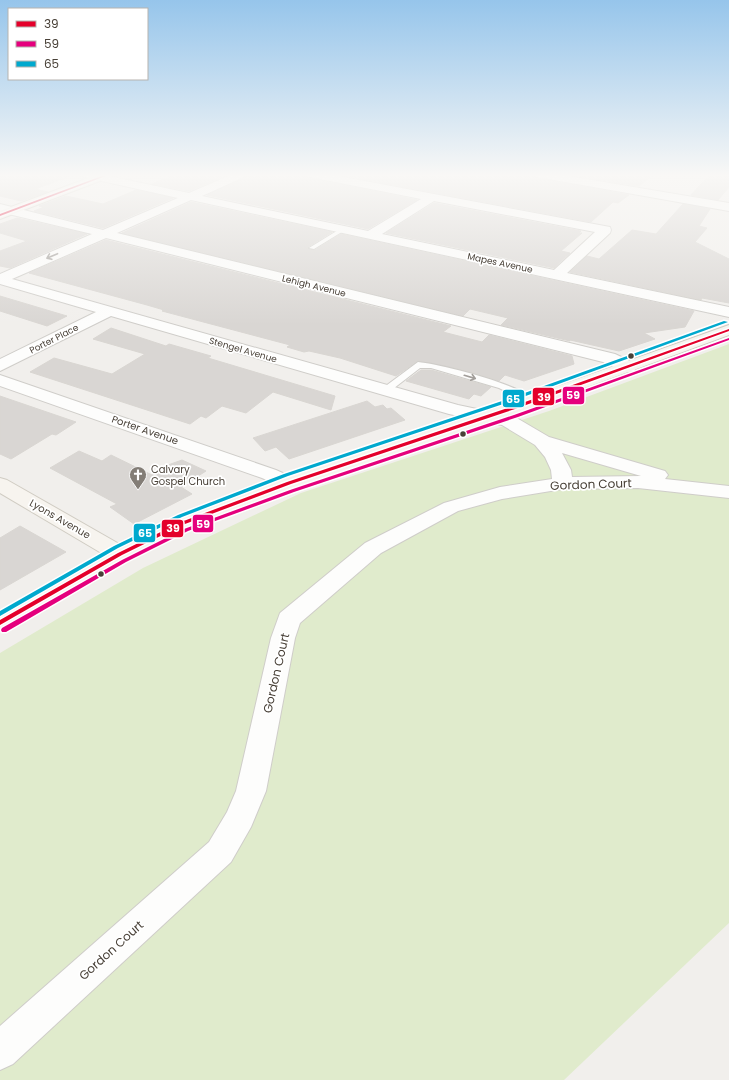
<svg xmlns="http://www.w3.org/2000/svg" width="729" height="1080" viewBox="0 0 729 1080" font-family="Poppins,sans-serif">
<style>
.green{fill:#e0ebcc}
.building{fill:#d9d6d3;stroke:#d9d6d2}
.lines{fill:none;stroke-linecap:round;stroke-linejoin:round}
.service-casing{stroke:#cfcdc9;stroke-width:2}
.minor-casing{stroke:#cfcdc9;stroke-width:2}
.secondary-casing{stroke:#d0ccc3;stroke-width:2}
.service{fill:#fdfdfc;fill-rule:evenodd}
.minor{fill:#fdfdfc;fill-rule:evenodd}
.secondary{fill:#f7f4ef;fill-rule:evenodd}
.bus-1-casing{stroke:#fff;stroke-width:3}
.bus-2-casing{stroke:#fff;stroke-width:3}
.bus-3-casing{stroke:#fff;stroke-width:3}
.bus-1{fill:#e4002b;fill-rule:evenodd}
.bus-2{fill:#e5007d;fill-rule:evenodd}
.bus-3{fill:#00a9ce;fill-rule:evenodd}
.oneway{stroke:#a29e9a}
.bus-dot{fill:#484037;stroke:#fff;stroke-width:1.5}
.labels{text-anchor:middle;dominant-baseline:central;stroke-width:3.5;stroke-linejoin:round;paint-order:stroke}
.far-street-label{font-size:9px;fill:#484037;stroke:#fff}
.street-label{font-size:10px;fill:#484037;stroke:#fff}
.poi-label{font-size:10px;fill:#484037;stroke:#fff;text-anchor:start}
.near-street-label{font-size:12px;fill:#484037;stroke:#fff}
.line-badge{stroke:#fff;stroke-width:1.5}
.badge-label{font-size:11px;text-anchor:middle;font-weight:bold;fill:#fff}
</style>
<rect width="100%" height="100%" fill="#f1efec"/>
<path class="green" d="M729 344V923L564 1080H0V653L143 568 301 493 549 411Z"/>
<g class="building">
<path d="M0 174H71V176L35 189 48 192 21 201 0 196Z"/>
<path d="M175 174H229L189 191 152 184Z"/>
<path d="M249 174H303L310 178 417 200 368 229 207 195 247 177Z"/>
<path d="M335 174H530L537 178 629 195 618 203 613 202 591 222Z"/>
<path d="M564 174H654L639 186Z"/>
<path d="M710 174H729V187L718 200 691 195Z"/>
<path d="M136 190 173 198 103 228 34 211 44 207 39 206 66 196 103 204Z"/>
<path d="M191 202 332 232 308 247 309 249 315 250 341 234 694 311 685 327 644 333 655 339 619 351 570 340V341L501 325 508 318 470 309 463 316 122 233Z"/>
<path d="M434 203 581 231 579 233H582L561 251 570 253 554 268 386 233Z"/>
<path d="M683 204 710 209 699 226 707 228 695 242 729 259V303L702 298 701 300 570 272 587 256 599 259 632 230 656 234Z"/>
<path d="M17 218 87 234 10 268 0 266V251L27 241 0 233V224Z"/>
<path d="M106 240 451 326 443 332 482 342 489 335 572 356 574 364 524 381 505 375 499 381 462 370 418 361 396 376 340 358 309 351 304 352 287 347 290 345 162 311 164 310 147 305 29 273Z"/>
<path d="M0 296 67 316 47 326 0 311Z"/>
<path d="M111 328 166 346 169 344 211 356 208 358 335 396 331 410 273 392 246 413 222 406 206 418 201 416 190 424 30 372 54 358 112 374 145 354 93 339Z"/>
<path d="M421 370H431L491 387 481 396 474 394 469 399 406 381Z"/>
<path d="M0 396 76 422 56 435 52 434 11 459 0 454Z"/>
<path d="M367 401 375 407 383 405 387 409 391 408 405 420 289 459 276 447 265 451 253 438Z"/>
<path d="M79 451 102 461 111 455 152 475 168 465 182 460 206 471 181 487 192 494 134 524 110 507 117 504 50 468Z"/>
<path d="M20 526 66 552 0 590V538Z"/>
</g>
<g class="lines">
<defs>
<g id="service">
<path d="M340 229 345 230 314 249 309 248Z"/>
<path d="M418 362C441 364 522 385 536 401L535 403H529L499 388 431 368H420L389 392H383V388Z"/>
</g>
<g id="minor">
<path d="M78 174H99L189 193 233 174H248L246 176 202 196 368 231 421 199 310 177 304 174H327L610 227 611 230 610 233 567 273 729 307V317L191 200 117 233 615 354 634 363 636 367 634 371 628 372 622 371 603 362 106 238 12 279 458 405 515 417 549 437 665 471 668 475 665 479 729 486V498L638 488 563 489 502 499 458 511 381 553 300 623 295 638 266 791 251 827 231 862 13 1064 0 1070V1026L209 842 227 812 236 791 271 638 280 613 365 543 444 503 500 487 552 479 551 470 545 457 535 445 502 425 449 414 111 316 0 371V359L96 312 0 284V274L92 234 0 212V204L103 230 178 198 84 177ZM434 201 595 232 554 270 382 234ZM562 453 641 476 572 477 571 470Z"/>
<path d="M531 174H556L729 203V211L537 177Z"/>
<path d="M0 375 276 470 296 479 299 483 296 487C284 490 273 483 262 478L0 386Z"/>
</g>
<g id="secondary">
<path d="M99 174H115L113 176 0 219V211Z"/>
<path d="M729 325V335L519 412 296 487 191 528 128 559 9 629 0 631V612L103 554 0 493V478L7 480 121 545 175 518 282 479 507 404Z"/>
</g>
</defs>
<use href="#service" class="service-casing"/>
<use href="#minor" class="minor-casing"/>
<use href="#secondary" class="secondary-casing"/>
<use href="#service" class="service"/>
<use href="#minor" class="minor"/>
<use href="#secondary" class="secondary"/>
<defs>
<g id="bus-1">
<path d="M107 174H111L0 216V214Z"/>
<path d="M729 329V331L515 409 291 484 185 524 122 555 0 625V620L118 553 181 522 287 482 511 407Z"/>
</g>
<path id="bus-2" d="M729 338V340L518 417 294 492 188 531 126 562 6 632H2L1 630 2 628 122 560 184 529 290 490 514 415Z"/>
<path id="bus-3" d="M724 321 728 322 512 401 288 476 182 517 118 548 0 616V611L114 546 178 515 284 474 508 399Z"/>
</defs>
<use href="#bus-1" class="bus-1-casing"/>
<use href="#bus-2" class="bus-2-casing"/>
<use href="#bus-3" class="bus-3-casing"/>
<use href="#bus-1" class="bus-1"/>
<use href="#bus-2" class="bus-2"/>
<use href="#bus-3" class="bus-3"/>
</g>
<defs><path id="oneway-shaft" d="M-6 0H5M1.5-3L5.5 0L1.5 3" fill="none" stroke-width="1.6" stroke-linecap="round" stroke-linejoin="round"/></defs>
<g class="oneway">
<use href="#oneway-shaft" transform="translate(52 256) rotate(157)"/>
<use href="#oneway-shaft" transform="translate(470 377) rotate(16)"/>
</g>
<linearGradient id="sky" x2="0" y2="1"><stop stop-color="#96c5eb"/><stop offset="0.54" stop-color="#f9f8f6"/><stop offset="1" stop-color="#f9f8f6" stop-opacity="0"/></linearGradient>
<rect width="729" height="325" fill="url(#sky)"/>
<defs>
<symbol id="church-pin" viewBox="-11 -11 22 30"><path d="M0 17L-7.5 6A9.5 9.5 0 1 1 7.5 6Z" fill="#837d76" stroke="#fff"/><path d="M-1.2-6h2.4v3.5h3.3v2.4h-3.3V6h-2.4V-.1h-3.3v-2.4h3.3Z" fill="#fff"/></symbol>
</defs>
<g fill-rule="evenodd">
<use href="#church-pin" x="128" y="465" width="20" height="27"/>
</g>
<g class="bus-dot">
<circle cx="631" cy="356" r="3.5"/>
<circle cx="463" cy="434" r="3.5"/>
<circle cx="101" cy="574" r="3.5"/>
</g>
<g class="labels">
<g class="far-street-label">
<text transform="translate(500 263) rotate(12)">Mapes Avenue</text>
<text transform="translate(314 286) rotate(14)">Lehigh Avenue</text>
<text transform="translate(54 339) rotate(-27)">Porter Place</text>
<text transform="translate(243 350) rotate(16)">Stengel Avenue</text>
</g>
<g class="street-label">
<text transform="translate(145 430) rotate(19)">Porter Avenue</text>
<text transform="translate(60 519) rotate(30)">Lyons Avenue</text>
</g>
<g class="poi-label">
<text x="151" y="469">Calvary<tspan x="151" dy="12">Gospel Church</tspan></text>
</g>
<g class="near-street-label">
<text transform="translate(591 484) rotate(-2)">Gordon Court</text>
<text transform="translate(276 673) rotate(-77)">Gordon Court</text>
<text transform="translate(111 950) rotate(-42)">Gordon Court</text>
</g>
</g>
<g class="line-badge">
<rect x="562" y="386" width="23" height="19" rx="4" fill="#e5007d"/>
<rect x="532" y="387" width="23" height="19" rx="4" fill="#e4002b"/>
<rect x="502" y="389" width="23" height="19" rx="4" fill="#00a9ce"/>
<rect x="192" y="514" width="22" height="19" rx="4" fill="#e5007d"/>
<rect x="161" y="519" width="23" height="19" rx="4" fill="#e4002b"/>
<rect x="133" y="523" width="23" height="20" rx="4" fill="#00a9ce"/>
</g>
<g class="badge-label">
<text x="573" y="399">59</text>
<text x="544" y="401">39</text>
<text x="513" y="403">65</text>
<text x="203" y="528">59</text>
<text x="173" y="532">39</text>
<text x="145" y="537">65</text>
</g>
<rect x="8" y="8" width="140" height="72" fill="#ffffff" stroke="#b6b3af"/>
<rect x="16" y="21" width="20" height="6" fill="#e4002b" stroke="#b6b3af"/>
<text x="44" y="28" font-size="12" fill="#484037">39</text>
<rect x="16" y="41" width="20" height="6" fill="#e5007d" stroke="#b6b3af"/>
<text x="44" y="48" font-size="12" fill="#484037">59</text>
<rect x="16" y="61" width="20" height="6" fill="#00a9ce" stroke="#b6b3af"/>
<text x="44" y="68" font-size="12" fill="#484037">65</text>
</svg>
